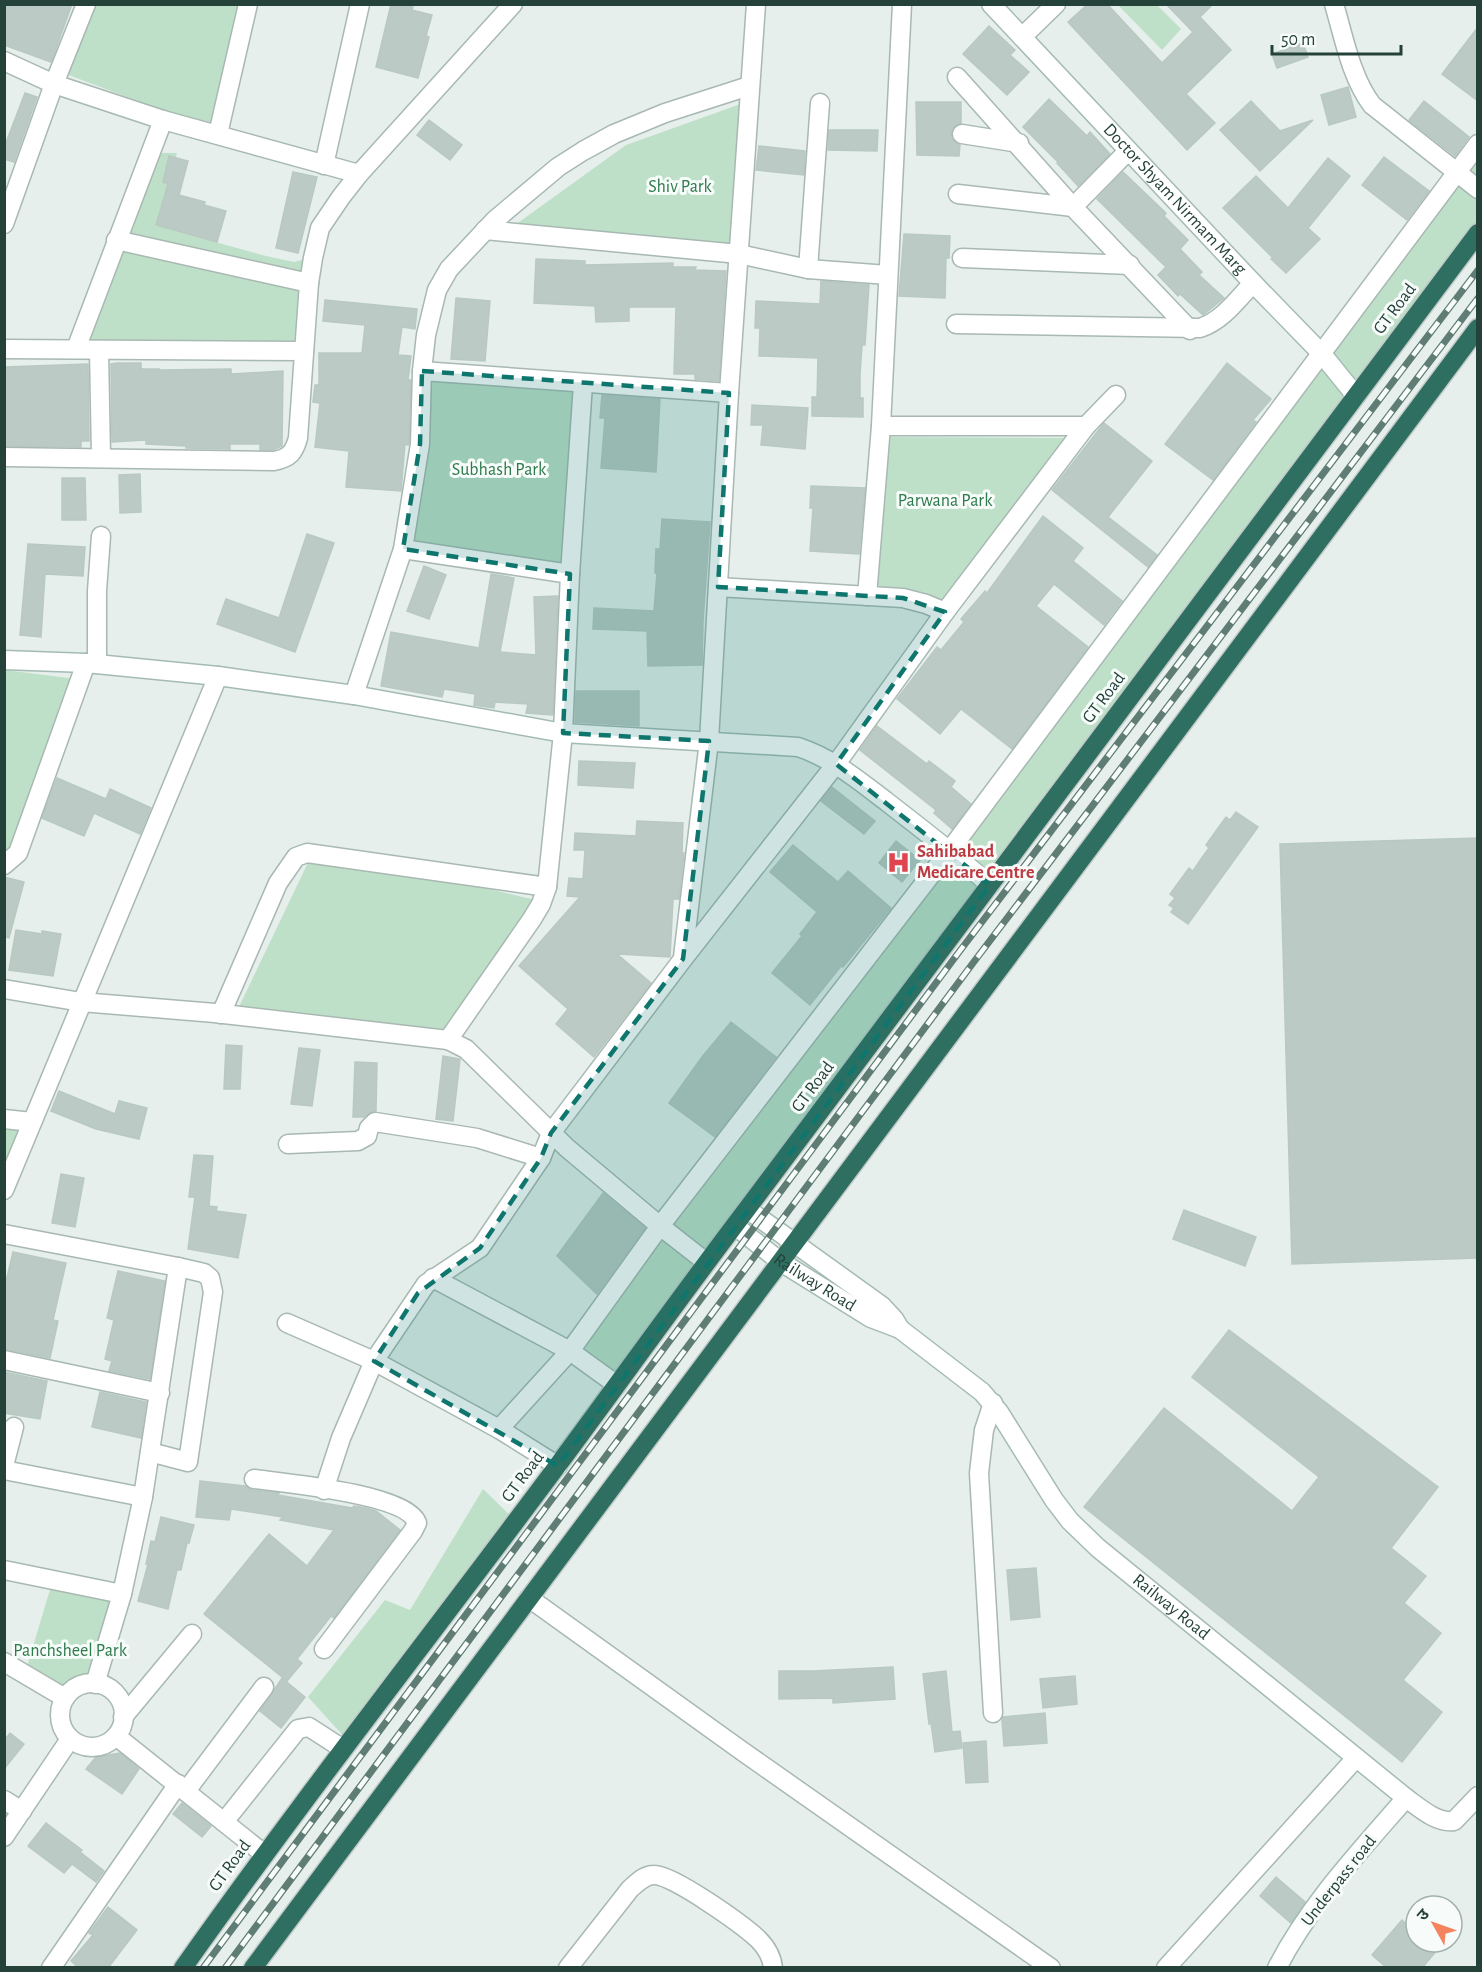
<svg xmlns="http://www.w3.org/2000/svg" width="1482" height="1972" viewBox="0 0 1482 1972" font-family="'Alegreya Sans','Noto Sans Devanagari',sans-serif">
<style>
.green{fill:#bfe0c8}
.building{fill:#bbcac4;stroke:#b8c9c2;stroke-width:1.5}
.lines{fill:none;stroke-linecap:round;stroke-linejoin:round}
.street-casing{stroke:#a8b8b2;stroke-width:21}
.secondary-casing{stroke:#a4bbb3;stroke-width:21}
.highway-casing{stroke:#c2cac8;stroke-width:21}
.street{stroke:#fff;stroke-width:18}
.secondary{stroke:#fff;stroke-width:18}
.highway{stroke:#2f6f62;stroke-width:18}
.rail-casing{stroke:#5f7d75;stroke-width:7}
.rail{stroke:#f7fbf9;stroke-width:4.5;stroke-dasharray:14;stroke-linecap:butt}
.marked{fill:#0f766e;fill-opacity:0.2;stroke:#0f766e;stroke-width:4.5;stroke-dasharray:12 8;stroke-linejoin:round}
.labels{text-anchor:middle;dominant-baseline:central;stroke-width:6;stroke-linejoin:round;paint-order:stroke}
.park-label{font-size:18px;fill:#2d7a4b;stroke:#f7fbf9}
.street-label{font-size:18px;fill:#24423a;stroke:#f7fbf9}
.health-label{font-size:18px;font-weight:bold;fill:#be3a42;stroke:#f7fbf9;text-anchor:start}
</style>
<rect width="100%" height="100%" fill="#e6efeb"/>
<g class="green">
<path d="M94 5H243L214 130 66 74Z"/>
<path d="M1118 5H1157L1181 29 1162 50Z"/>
<path d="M749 101 732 248 508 230 626 145Z"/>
<path d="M1477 145V233L620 1381 571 1351Z"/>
<path d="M154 153H177L159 215 168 229 266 256 294 262 310 258 304 345 82 347Z"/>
<path d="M428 375 587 391 576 568 407 547Z"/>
<path d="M884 437 1072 438 944 607 877 585Z"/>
<path d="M5 670 85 680 5 864Z"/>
<path d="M315 848 544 902 444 1029 236 1013Z"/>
<path d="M5 1117 26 1120 5 1171Z"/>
<path d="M483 1489 514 1519 348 1741 308 1697 385 1600 410 1610Z"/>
<path d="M52 1583 120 1596 101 1679 69 1703 25 1673Z"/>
</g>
<g class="building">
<path d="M4 4H72L51 62 4 45Z"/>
<path d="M391 4 413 7 412 10 432 15 426 36 429 37 418 78 376 67Z"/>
<path d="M1088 4H1107L1162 63 1193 32 1166 4H1213L1200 17 1231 50 1186 94 1215 123 1187 150 1068 22Z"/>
<path d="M989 26 1015 50 1010 55 1029 72 1007 95 963 54Z"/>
<path d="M1478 27V101L1442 74Z"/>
<path d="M1303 43 1308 57 1277 68 1272 54Z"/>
<path d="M1348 87 1356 117 1329 125 1321 95Z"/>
<path d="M25 93 37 97 14 162 4 159V148Z"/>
<path d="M1049 99 1087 136 1090 132 1110 154 1078 186 1057 163 1058 162 1023 127Z"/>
<path d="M1251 101 1280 131 1313 120 1260 171 1220 130Z"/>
<path d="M1424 101 1469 137 1455 156 1409 120Z"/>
<path d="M916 102H961V123L954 127 951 133 952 139 960 145 959 156 917 155Z"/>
<path d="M429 120 462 145 450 160 417 135Z"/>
<path d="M829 130H878L877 151 828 150Z"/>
<path d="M759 146 805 151 804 175 756 170Z"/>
<path d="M169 156 188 161 179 195 205 202 204 205 226 211 217 242 156 225 168 184 163 182Z"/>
<path d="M1384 157 1429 191 1407 220 1362 185Z"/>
<path d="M1328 158 1350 176 1308 228 1320 239 1286 273 1271 259 1273 258 1223 208 1256 176 1288 208Z"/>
<path d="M293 172 317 177 298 253 276 248Z"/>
<path d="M1123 172 1166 213 1164 216 1188 240 1180 249 1202 272 1199 275 1224 298 1203 315 1180 294 1178 296 1158 275 1166 267 1097 199Z"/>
<path d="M904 234 950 236 949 258H946L945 298 899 296Z"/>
<path d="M536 259 585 261V265L673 263V267H696L695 270 726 271 719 381 695 379V374H674L676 307H629V321L596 322 595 306 534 303Z"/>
<path d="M821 281 869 285 865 345H862L860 374V398H863V417L812 416V397H817L818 358 759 356 760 328H755L756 301 820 304Z"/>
<path d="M456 298 490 301 485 361 451 359Z"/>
<path d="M325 300 417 309 415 329 402 327 398 355 411 356 408 380H411L409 443 408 445 405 444 401 491 346 487 349 451 315 447 320 403 313 402 315 385H319V353H362L365 325 323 321Z"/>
<path d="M117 363H141V369H159V370L231 369V374L283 371 282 446 273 450H260V444H230V449L186 448V446L146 444V440L112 442 111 364Z"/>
<path d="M1227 363 1271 399 1253 420 1256 422 1213 480 1165 444Z"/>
<path d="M88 364 89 441H81V447L4 446V367Z"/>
<path d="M602 395 660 399 656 472 601 468 605 418H600Z"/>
<path d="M752 405 808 408 805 449 761 445 763 425H751Z"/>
<path d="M1104 423 1152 461 1108 517 1157 555 1148 567 1052 490Z"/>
<path d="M140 474 141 512 120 513 119 475Z"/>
<path d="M62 478H85L86 520H62Z"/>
<path d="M811 486 865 488 859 554 810 551 813 508H810Z"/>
<path d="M1043 516 1083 548 1073 561 1122 601 1104 625 1054 584 1036 606 1088 647 1012 749 961 709 940 734 897 699 937 647 941 650 964 622 961 619 985 591 987 593Z"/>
<path d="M662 519 710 522 703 621 702 665 648 666 647 631 593 629 594 608 654 611 657 573H655L656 549H660Z"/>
<path d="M307 534 334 543 295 652 217 624 226 599 279 618Z"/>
<path d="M28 544 85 547 83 576 45 574 41 637 20 635Z"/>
<path d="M424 566 446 575 429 619 407 611Z"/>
<path d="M491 574 514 578 500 652 536 655 534 597 558 596 553 715 526 713 528 704 495 702 494 708 474 705 475 694 444 689 442 697 381 686 391 632 479 648Z"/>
<path d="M576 691H639V726L575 722Z"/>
<path d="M877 726 927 764 929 761 955 781 951 787 971 804 952 829 934 813 936 810 860 750Z"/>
<path d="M579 761 635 763 633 788 578 785Z"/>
<path d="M57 778 106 799 110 789 151 808 140 834 94 813 84 836 42 818Z"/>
<path d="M832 787 875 821 864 834 821 801Z"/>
<path d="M1236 812 1258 827 1188 924 1171 912 1174 908 1169 905 1175 898 1170 894 1189 868 1193 871 1201 859 1209 848 1206 845 1226 817 1230 820Z"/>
<path d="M637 821 683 823 682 853H684L679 899H673L670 957 617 954 651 983 594 1057 556 1024 568 1009 519 966 580 897 567 896 569 878 583 879 585 850H574L575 833 636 836Z"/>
<path d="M1478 838V1258L1292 1264 1280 844Z"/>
<path d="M896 841 920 860 902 882 879 863Z"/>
<path d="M793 845 838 882 848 871 891 908 843 967 841 966 810 1005 772 973 802 936 800 934 817 912 770 872Z"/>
<path d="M4 877 24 882 9 938 4 937Z"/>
<path d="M16 930 42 934V931L61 934 53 976 9 970Z"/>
<path d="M731 1022 776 1057 715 1137 669 1103 702 1057Z"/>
<path d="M226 1045 242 1046 240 1089H224Z"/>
<path d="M299 1048 320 1050 312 1106 291 1104Z"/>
<path d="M443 1056 460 1059 453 1121 436 1119Z"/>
<path d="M355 1062 377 1063 376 1111 371 1112 364 1117H353Z"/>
<path d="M59 1091 115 1114 119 1101 147 1108 139 1139 96 1129 51 1111Z"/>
<path d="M194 1155 213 1156 209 1206 217 1207 216 1211 246 1215 238 1258 188 1249 195 1197H189Z"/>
<path d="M61 1174 84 1178 75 1227 52 1223Z"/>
<path d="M603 1193 645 1228 597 1294 557 1256Z"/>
<path d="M1184 1210 1256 1237 1245 1266 1173 1239Z"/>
<path d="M13 1252 66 1263 53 1320 58 1321 50 1358 4 1349V1290Z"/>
<path d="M118 1271 165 1281 150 1379 109 1371 112 1361 105 1359 114 1320 107 1318Z"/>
<path d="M1229 1330 1438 1487 1391 1548 1426 1576 1404 1603 1441 1633 1403 1680 1442 1712 1402 1762 1084 1507 1164 1408 1292 1511 1319 1477 1192 1377Z"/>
<path d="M4 1372 47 1381 40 1419 4 1413Z"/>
<path d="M100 1392 146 1402 141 1438 92 1427Z"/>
<path d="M200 1481 245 1486 252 1490 279 1493 278 1495 352 1508 354 1506 366 1508 376 1511 400 1530 334 1618 331 1616 297 1659 302 1663 287 1681 204 1614 269 1534 307 1566 334 1530 280 1520 283 1517 231 1509 229 1520 196 1517Z"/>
<path d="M161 1517 194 1525 189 1543H187L181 1570H177L168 1609 138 1601 148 1564H146L151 1541 155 1542Z"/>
<path d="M1036 1568 1040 1617 1011 1620 1007 1570Z"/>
<path d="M893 1667 895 1699 833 1703V1698L779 1699V1671H813Z"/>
<path d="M946 1671 952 1732 960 1731 962 1748 935 1752 931 1723 929 1724 923 1674Z"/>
<path d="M1075 1676 1077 1704 1043 1708 1040 1679Z"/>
<path d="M282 1678 305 1697 281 1728 260 1711Z"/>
<path d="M1045 1713 1047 1743 1004 1746 1002 1720 1003 1717Z"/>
<path d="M10 1733 24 1744 4 1769V1741Z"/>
<path d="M986 1741 988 1782 966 1783 963 1743Z"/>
<path d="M120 1753 139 1769 122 1794 86 1769 96 1757Z"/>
<path d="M182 1803 211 1826 202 1837 173 1814Z"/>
<path d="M46 1823 82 1850 80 1852 104 1871 96 1882 72 1864 64 1873 28 1846Z"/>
<path d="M1276 1877 1305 1902 1291 1923 1260 1896Z"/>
<path d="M108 1907 137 1930 108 1968H79L71 1961 93 1935 89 1933Z"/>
<path d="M1402 1920 1416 1933V1942H1427L1437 1950 1422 1968H1387L1372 1955Z"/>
</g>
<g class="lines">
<defs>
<g id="street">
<path d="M1334 4C1344 38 1351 77 1372 105L1478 189"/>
<path d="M1022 37 1056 4"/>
<path d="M4 61 54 84 163 120 359 174"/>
<path d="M957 77 1073 207 1190 330"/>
<path d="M218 134 248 4"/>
<path d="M962 134 1019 143"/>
<path d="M324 165 360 4"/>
<path d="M958 194 1073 207 1128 151"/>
<path d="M4 224 54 84 86 4"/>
<path d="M485 230 739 254 808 269 888 275"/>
<path d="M116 240 309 283"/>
<path d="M962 258 1130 265"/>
<path d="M808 269 820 103"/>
<path d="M956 324 1200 328C1222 321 1237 300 1253 283"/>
<path d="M4 349 304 351"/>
<path d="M76 349 163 120"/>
<path d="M99 350 101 457"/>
<path d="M422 371 729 393"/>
<path d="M881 426H1086"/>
<path d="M4 457 274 461C289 458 294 453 298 438L309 283 313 258 320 228 341 197 359 174 513 4"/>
<path d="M403 549 570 574"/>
<path d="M718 587 903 598 926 604 945 612"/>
<path d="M867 596 881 426 902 4"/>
<path d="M97 664V591L101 536"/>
<path d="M354 695 403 549 420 444 422 371 426 335 437 290 449 269 495 220 558 167 583 151 614 134 665 113 749 86"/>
<path d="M4 865 18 853 86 663"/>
<path d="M683 957 709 741 729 393 756 4"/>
<path d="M4 989 81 1002 215 1013 448 1040 466 1049 567 1148 660 1226 706 1262"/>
<path d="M221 1014 278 883 296 857 307 853 547 887"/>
<path d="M448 1040 532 919 541 904 547 887 563 733 570 574 583 384"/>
<path d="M4 1119 32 1122"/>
<path d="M288 1144 358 1141 367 1136 369 1128 375 1122 477 1138 541 1158"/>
<path d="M4 1190 218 676"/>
<path d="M4 1234 178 1267 204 1273 210 1278 213 1292 188 1462 150 1452"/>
<path d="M433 1278 570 1351 617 1385"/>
<path d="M287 1323 374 1361 499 1429 558 1466"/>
<path d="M4 1360 160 1393"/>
<path d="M499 1429 570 1351 660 1226 950 850 1478 144"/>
<path d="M4 1466 14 1427"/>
<path d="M4 1470 143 1497"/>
<path d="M254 1479C284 1483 407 1494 417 1523L413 1531 324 1649"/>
<path d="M324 1490 341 1438 374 1361 426 1284 480 1248 541 1158 551 1133 683 959 836 764 945 612 1086 426 1116 395"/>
<path d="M4 1570 122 1594"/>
<path d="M529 1598 742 1751 1051 1968"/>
<path d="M4 1662 65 1698"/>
<circle cx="92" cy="1715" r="32"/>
<path d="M95 1684 122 1594 143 1497 178 1267"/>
<path d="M993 1713 979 1473 984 1430 993 1403"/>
<path d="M123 1717 192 1634"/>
<path d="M116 1736 264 1854"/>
<path d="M186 1791 264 1687"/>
<path d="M1406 1798C1420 1808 1436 1823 1454 1821L1478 1796"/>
<path d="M4 1800 22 1811"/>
<path d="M224 1822 298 1729 309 1727 343 1749"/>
<path d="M4 1837 70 1739"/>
<path d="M51 1968 178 1784"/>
<path d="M568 1968 630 1889C637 1883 644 1875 654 1875 672 1874 743 1925 758 1939 765 1946 772 1957 773 1968"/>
<path d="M1166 1968 1356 1758"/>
</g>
<g id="secondary">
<path id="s1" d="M991 4 1253 283 1322 354 1356 396"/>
<path d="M4 660 86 663 218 676 354 695 563 733 798 747C832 758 858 780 887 802 922 829 957 856 990 885"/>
<path d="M747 1209 882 1306 894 1319 900 1329"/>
<path id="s2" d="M735 1226 781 1262 871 1318 900 1329 982 1392 999 1412 1054 1500 1070 1521 1098 1548 1406 1798C1360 1851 1309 1905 1277 1968"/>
</g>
<g id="highway">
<path d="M183 1968C304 1797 433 1633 558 1465 621 1380 683 1293 747 1209L1478 233"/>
<path d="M253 1968 1478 328"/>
</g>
</defs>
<use href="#street" class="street-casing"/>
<use href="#secondary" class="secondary-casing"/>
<use href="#highway" class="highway-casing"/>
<use href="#street" class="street"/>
<use href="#secondary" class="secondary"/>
<use href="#highway" class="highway"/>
<defs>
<g id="rail">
<path d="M203 1968 959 952 1478 270"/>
<path d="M225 1968 973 963 1478 298"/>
</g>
</defs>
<use href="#rail" class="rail-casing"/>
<use href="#rail" class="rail"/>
</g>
<path class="marked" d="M422 371 729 393 718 587 903 598 945 612 836 764 990 885 558 1466 374 1361 418 1293 480 1248 541 1158 551 1133 683 959 709 741 563 733 570 574 403 549 420 444Z"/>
<defs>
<symbol id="hospital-bare" viewBox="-9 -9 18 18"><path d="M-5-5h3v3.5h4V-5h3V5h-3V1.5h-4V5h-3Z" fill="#e0444e" stroke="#f7fbf9" stroke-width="2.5" paint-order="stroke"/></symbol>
</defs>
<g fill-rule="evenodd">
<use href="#hospital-bare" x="882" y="846" width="33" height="33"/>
</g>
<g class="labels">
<g class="park-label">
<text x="680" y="187">Shiv Park</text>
<text x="499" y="470">Subhash Park</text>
<text x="945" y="501">Parwana Park</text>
<text x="70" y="1651">Panchsheel Park</text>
</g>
<g class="street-label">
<text stroke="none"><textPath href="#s1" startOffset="268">Doctor Shyam Nirmam Marg</textPath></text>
<text transform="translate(1395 309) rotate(-53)">GT Road</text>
<text transform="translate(1104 698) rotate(-53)">GT Road</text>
<text transform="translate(813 1087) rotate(-53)">GT Road</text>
<text stroke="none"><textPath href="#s2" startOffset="98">Railway Road</textPath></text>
<text transform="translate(523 1477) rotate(-53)">GT Road</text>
<text stroke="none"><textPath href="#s2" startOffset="588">Railway Road</textPath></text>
<text transform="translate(230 1866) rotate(-54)">GT Road</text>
<text transform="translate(1339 1881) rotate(-52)">Underpass road</text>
</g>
<g class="health-label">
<text x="917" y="852">Sahibabad<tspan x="917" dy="21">Medicare Centre</tspan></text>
</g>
</g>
<rect width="1482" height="1972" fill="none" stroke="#24423a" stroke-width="12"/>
<g transform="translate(1434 1924) rotate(310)"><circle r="28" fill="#f7fbf9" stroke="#a3b1ad" stroke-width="1.5"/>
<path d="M0-4.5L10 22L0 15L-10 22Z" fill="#f4845f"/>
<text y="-9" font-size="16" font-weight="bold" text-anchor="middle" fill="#24423a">उ</text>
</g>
<path d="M1272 45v9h129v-9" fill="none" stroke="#24423a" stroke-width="3"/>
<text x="1281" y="45" font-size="18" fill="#24423a" stroke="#f7fbf9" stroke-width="4.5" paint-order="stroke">50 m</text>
</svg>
